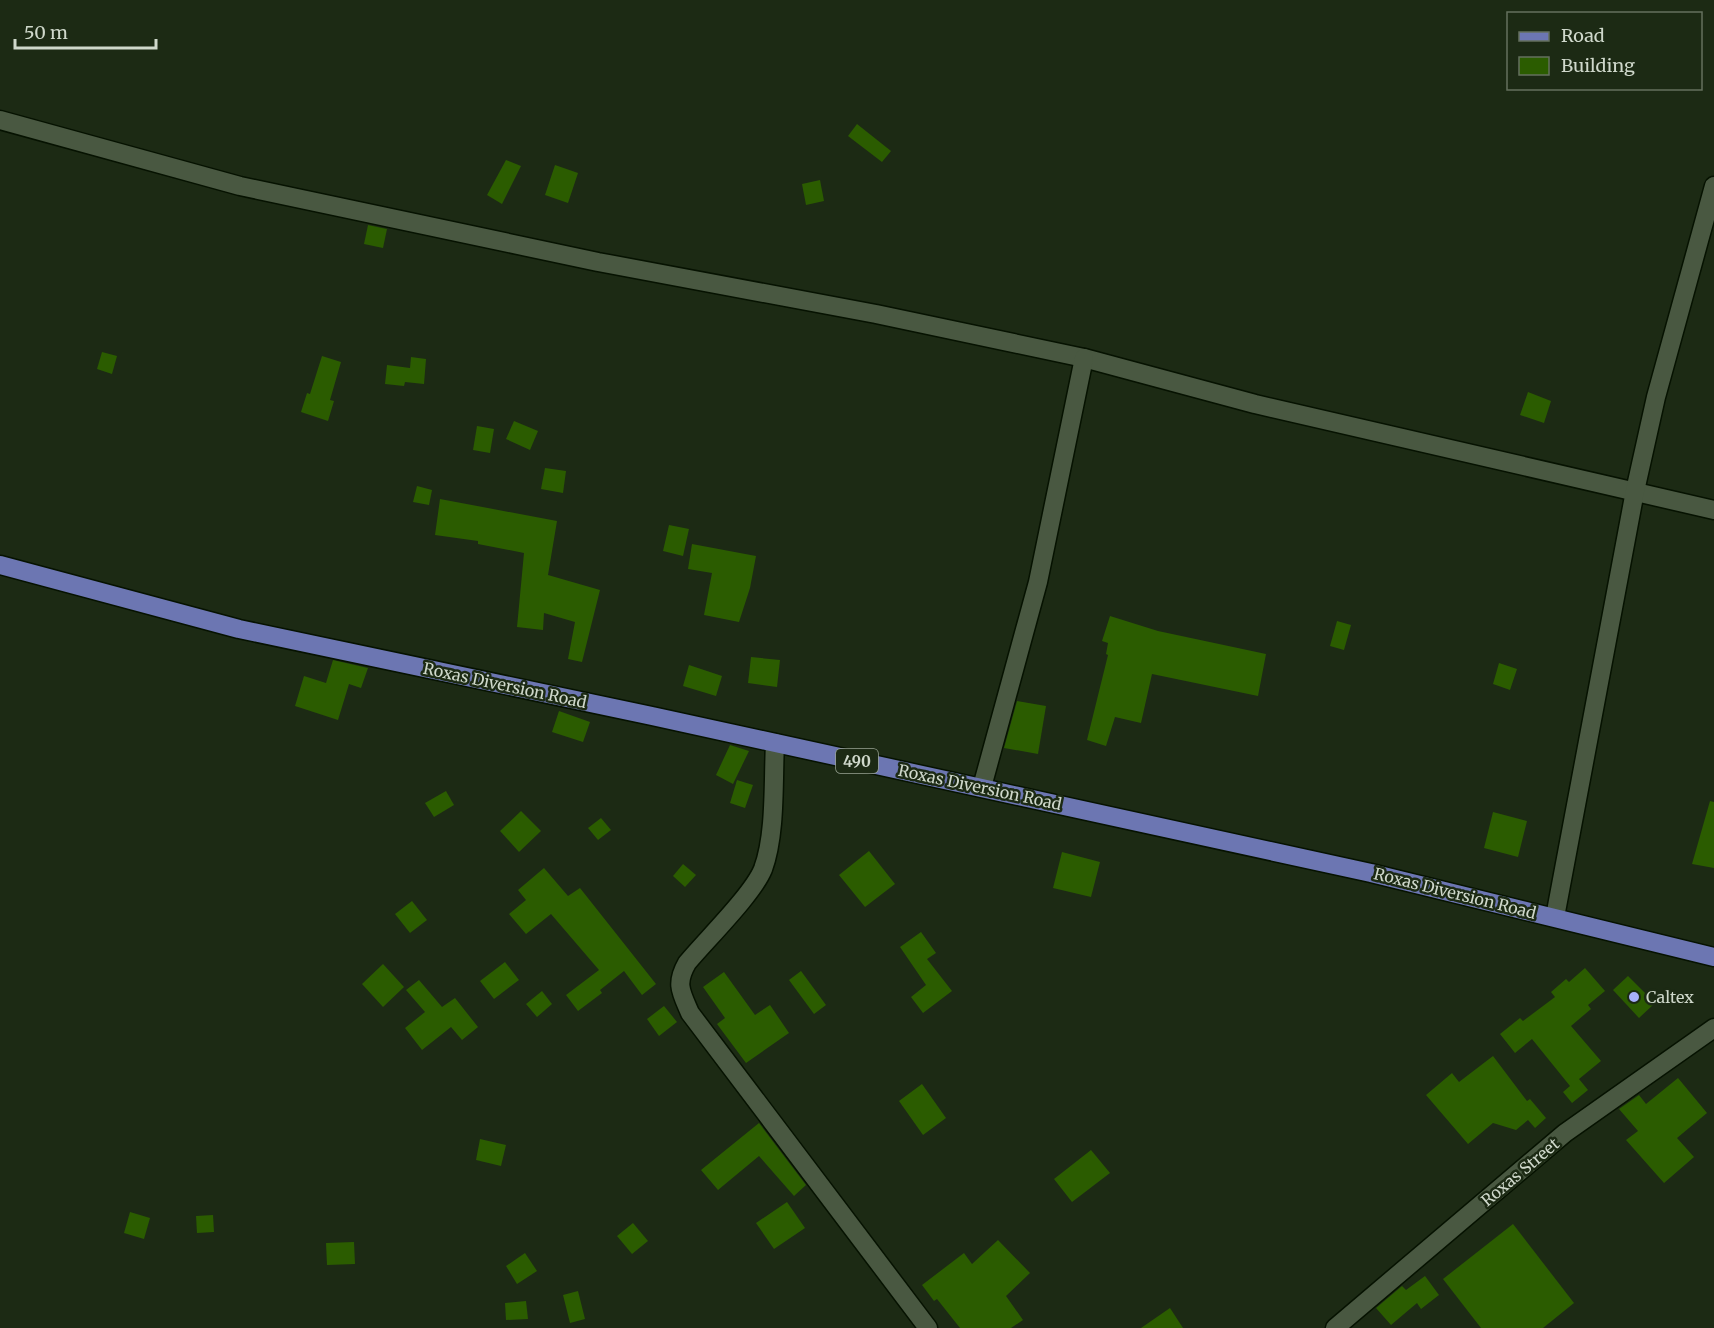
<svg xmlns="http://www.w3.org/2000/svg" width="1714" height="1328" viewBox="0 0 1714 1328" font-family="Merriweather,serif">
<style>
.building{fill:#2b5c00}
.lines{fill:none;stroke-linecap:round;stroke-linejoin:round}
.street-casing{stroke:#061201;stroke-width:21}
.secondary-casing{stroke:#061201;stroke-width:21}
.primary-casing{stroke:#061201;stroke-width:21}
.street{stroke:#495841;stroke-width:18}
.secondary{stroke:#495841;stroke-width:18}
.primary{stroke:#6c76b2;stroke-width:18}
.poi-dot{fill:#a8b0fc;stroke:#1c2a14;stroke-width:2}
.labels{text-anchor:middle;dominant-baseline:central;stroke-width:5;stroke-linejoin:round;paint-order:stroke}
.shield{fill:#1c2a14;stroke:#99a494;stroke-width:1.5}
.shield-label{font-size:15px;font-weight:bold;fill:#cfd8cb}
.street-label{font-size:16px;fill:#cfd8cb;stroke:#1c2a14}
.poi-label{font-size:16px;fill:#cfd8cb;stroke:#1c2a14;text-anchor:start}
</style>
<rect width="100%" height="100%" fill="#1c2a14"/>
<g class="building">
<path d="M857 124 891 151 882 162 848 136Z"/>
<path d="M506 160 521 166 502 204 487 195Z"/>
<path d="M555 165 578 173 568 203 545 195Z"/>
<path d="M820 180 824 201 806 205 802 184Z"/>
<path d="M368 225 387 229 383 248 364 244Z"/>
<path d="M102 352 117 356 112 374 97 369Z"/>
<path d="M322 356 341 362 330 400 334 401 328 421 301 412 307 393 310 394Z"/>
<path d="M411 357 426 359 424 384 405 382 404 386 385 384 387 365 410 368Z"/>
<path d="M1528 392 1551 401 1544 423 1520 415Z"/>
<path d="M514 421 538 431 530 450 506 439Z"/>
<path d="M477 426 494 429 490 453 473 450Z"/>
<path d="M545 468 566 471 563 493 541 489Z"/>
<path d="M417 486 432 490 429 505 413 502Z"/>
<path d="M440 499 557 521 548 575 600 590 582 662 568 659 575 622 544 613 543 630 517 627 524 553 478 544V541L435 535Z"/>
<path d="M669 525 689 529 683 556 663 551Z"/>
<path d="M692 544 756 556 750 588 739 622 704 615 712 573 688 569Z"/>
<path d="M1110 616 1158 631 1266 654 1258 696 1152 674 1141 723 1115 717 1106 746 1087 740 1108 655 1106 654 1108 643 1102 641Z"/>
<path d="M1337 621 1351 625 1344 650 1330 646Z"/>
<path d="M751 657 780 660 777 687 748 683Z"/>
<path d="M333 660 368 668 361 688 349 684 338 720 295 706 304 676 326 683Z"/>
<path d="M1499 663 1517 669 1510 690 1493 684Z"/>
<path d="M689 665 722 676 716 696 683 686Z"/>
<path d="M1017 701 1046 706 1038 754 1004 748Z"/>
<path d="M559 711 590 722 583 742 552 732Z"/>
<path d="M730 745 749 751 733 784 716 775Z"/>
<path d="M737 780 753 785 745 808 730 803Z"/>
<path d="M446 791 454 805 434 817 425 803Z"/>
<path d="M1710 801 1714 802V868L1692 864Z"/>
<path d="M521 811 541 831 519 852 500 831Z"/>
<path d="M1493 812 1527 821 1518 857 1484 848Z"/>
<path d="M601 818 611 830 598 840 588 828Z"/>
<path d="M869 851 895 884 865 907 839 875Z"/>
<path d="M1062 852 1100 862 1091 897 1053 888Z"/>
<path d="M683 864 696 875 685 887 673 876Z"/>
<path d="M544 868 568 896 580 888 656 984 642 995 624 971 600 990 602 993 578 1011 566 995 599 970 551 914 526 934 509 914 526 900 518 890Z"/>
<path d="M412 901 427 920 410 933 395 914Z"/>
<path d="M921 932 936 953 927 959 952 991 923 1013 911 997 926 985 900 947Z"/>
<path d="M505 962 519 980 494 999 480 981Z"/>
<path d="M383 964 404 987 383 1007 362 984Z"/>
<path d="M1585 968 1605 991 1588 1005 1591 1009 1571 1026 1601 1061 1579 1079 1588 1090 1572 1103 1563 1092 1570 1086 1532 1039 1515 1053 1500 1034 1520 1018 1523 1021 1555 997 1551 992 1566 979 1569 982Z"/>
<path d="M801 971 826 1005 814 1014 789 980Z"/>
<path d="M724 972 755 1015 770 1005 789 1033 746 1063 717 1024 725 1018 703 987Z"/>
<path d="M1628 976 1655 1003 1639 1018 1613 990Z"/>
<path d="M419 980 442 1007 455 998 478 1027 462 1040 451 1027 422 1050 405 1028 425 1012 406 990Z"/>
<path d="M542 991 552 1004 537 1017 526 1004Z"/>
<path d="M664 1006 677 1022 659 1036 647 1019Z"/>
<path d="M1493 1056 1527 1101 1530 1099 1546 1118 1535 1128 1528 1120 1516 1130 1493 1123 1468 1144 1426 1095 1452 1073 1459 1082Z"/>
<path d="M1678 1078 1707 1113 1677 1138 1694 1157 1664 1183 1626 1140 1638 1131 1619 1109 1639 1095 1646 1104Z"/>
<path d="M922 1084 946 1118 923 1135 899 1101Z"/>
<path d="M759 1123 806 1185 794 1196 759 1156 718 1190 701 1170Z"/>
<path d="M480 1139 506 1145 501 1166 476 1160Z"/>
<path d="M1091 1150 1110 1173 1072 1202 1054 1179Z"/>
<path d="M787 1202 805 1228 774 1249 756 1223Z"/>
<path d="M130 1212 150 1218 144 1239 124 1233Z"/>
<path d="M213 1215 214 1232 197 1233 196 1216Z"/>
<path d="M633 1223 648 1241 632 1254 617 1236Z"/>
<path d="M1513 1224 1574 1303 1543 1328H1481L1443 1279Z"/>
<path d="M998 1240 1030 1273 1006 1296 1023 1320 1011 1328H960L937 1299 934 1301 922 1285 964 1253 972 1264Z"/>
<path d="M354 1242 355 1264 327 1265 326 1243Z"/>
<path d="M525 1253 537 1271 517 1284 506 1266Z"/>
<path d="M1425 1276 1439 1295 1421 1309 1417 1303 1391 1325 1376 1308 1402 1286 1406 1290Z"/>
<path d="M578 1291 585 1319 570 1323 563 1295Z"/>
<path d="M526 1301 528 1319 506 1320 505 1303Z"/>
<path d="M1170 1308 1183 1328H1141Z"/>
</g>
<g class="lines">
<defs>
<g id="street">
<path d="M0 120 240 186 598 262 876 314 1084 358 1255 404 1714 510"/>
<path d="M775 743C773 780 776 834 763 869 753 894 707 939 687 963 675 984 681 992 690 1013L928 1328"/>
<path d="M982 787 1038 582 1084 358"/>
<path d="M1555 917 1635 491 1656 397 1714 186"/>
</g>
<path id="secondary" d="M1335 1328 1565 1133 1714 1028"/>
<path id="primary" d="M0 565 239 629 652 716 1371 873 1714 957"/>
</defs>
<use href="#street" class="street-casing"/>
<use href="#secondary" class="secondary-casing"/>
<use href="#primary" class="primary-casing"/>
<use href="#street" class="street"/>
<use href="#secondary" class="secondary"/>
<use href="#primary" class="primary"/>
</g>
<circle class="poi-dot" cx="1634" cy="997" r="6"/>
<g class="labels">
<rect class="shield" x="836" y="749" width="42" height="24" rx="4.5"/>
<g class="shield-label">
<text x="857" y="761">490</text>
</g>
<g class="street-label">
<text transform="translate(505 685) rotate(12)">Roxas Diversion Road</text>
<text transform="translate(980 787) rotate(12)">Roxas Diversion Road</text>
<text transform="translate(1455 893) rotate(14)">Roxas Diversion Road</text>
<text transform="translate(1520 1172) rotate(-40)">Roxas Street</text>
</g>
<g class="poi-label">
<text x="1646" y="997">Caltex</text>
</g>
</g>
<rect x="1507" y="12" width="195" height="78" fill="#1c2a14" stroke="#64705d" stroke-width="1.5"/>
<rect x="1519" y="32" width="30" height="9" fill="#6c76b2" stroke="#64705d" stroke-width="1.5"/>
<text x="1561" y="42" font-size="18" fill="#cfd8cb">Road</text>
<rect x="1519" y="57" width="30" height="18" fill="#2b5c00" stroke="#64705d" stroke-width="1.5"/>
<text x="1561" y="72" font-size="18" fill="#cfd8cb">Building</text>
<path d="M15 39v9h141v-9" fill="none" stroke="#cfd8cb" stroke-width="3"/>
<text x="24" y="39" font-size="18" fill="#cfd8cb" stroke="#1c2a14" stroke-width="4.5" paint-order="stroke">50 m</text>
</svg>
